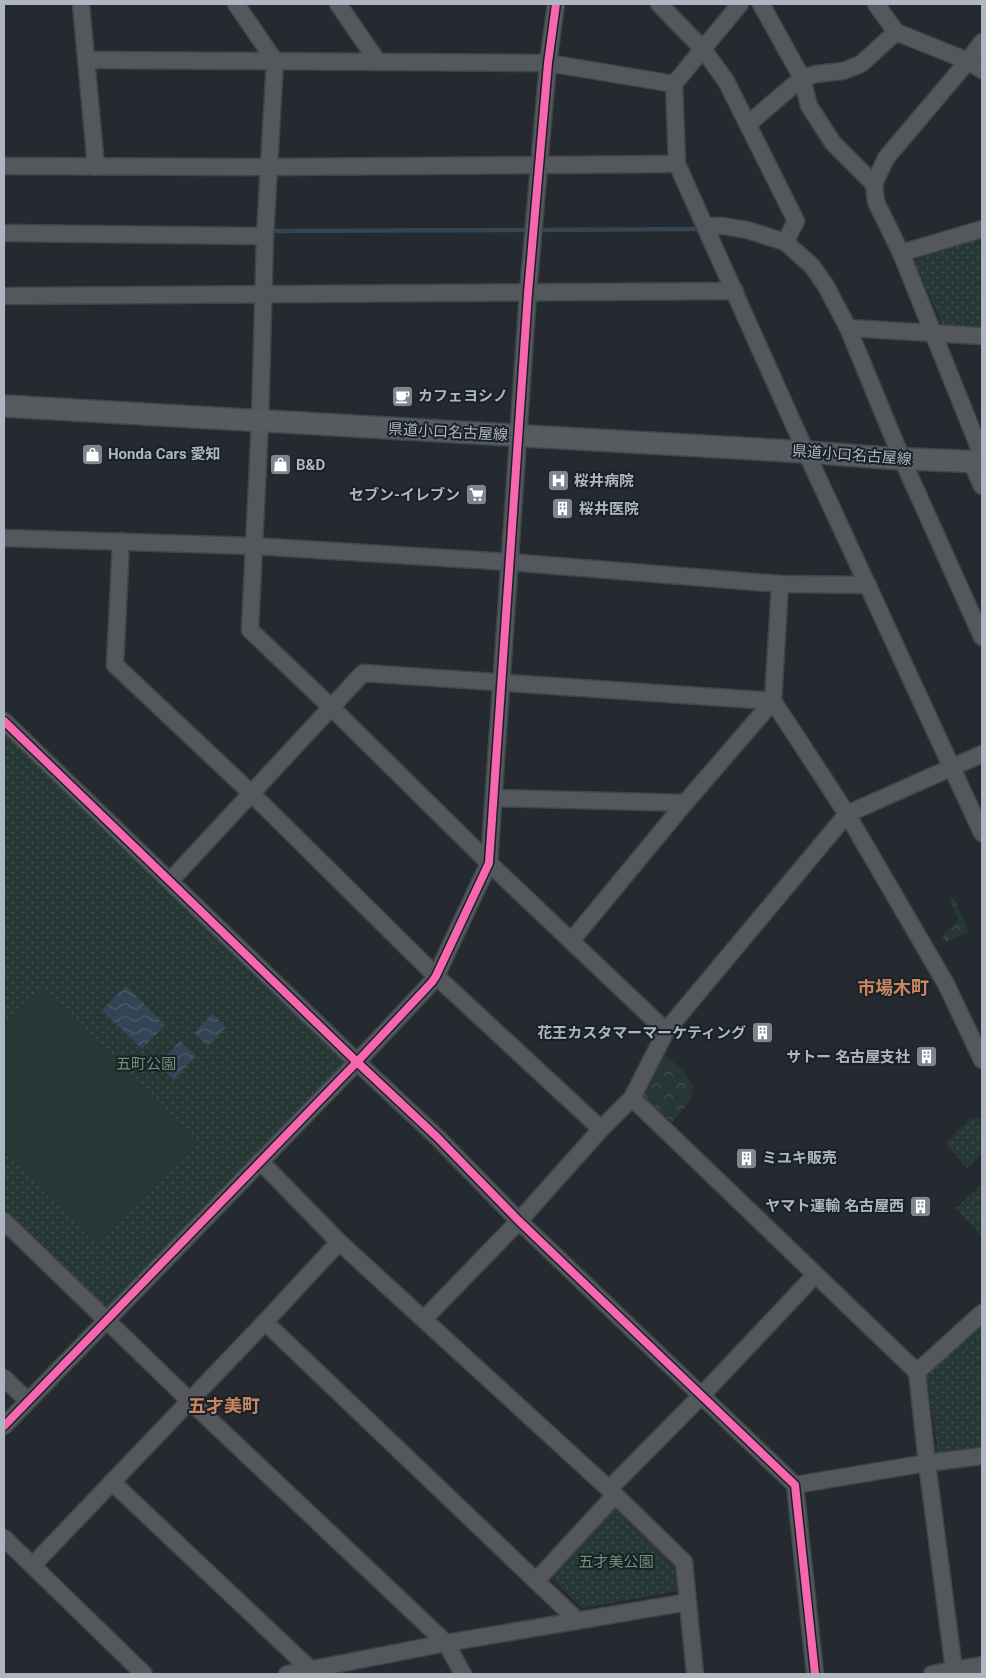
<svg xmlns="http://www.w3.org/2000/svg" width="986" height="1678" viewBox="0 0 986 1678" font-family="Roboto,'Noto Sans JP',sans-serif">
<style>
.green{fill:url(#green-dots)}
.forest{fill:url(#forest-crowns)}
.pitch{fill:#263736}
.water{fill:url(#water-waves)}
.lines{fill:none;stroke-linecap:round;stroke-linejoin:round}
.stream{stroke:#345;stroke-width:4.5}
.minor-casing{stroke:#404448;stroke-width:19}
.major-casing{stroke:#41464c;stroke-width:24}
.minor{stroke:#54585d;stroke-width:16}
.major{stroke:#565b5f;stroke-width:21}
.cycleway-casing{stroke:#192028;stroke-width:11}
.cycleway{stroke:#f766af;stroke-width:8}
.labels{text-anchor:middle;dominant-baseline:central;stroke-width:4;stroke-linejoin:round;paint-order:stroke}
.poi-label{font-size:15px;font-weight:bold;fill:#adb6c1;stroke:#192028;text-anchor:start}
.street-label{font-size:15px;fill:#adb6c1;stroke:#192028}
.park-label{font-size:15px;fill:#709575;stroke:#192028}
.quarter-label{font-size:18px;font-weight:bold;fill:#c88761;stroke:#192028}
</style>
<defs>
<pattern id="green-dots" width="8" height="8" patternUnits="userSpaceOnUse" patternTransform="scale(1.25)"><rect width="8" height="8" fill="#263736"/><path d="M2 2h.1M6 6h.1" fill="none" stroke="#435251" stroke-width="1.8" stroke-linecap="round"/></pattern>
<pattern id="forest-crowns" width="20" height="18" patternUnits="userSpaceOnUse" patternTransform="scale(1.25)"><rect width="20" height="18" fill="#263736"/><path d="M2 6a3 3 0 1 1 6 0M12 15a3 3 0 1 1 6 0" fill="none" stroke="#435251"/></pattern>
<pattern id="water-waves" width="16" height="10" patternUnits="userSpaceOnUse" patternTransform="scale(1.25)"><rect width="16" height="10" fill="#345"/><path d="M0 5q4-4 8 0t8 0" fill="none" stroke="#4e5d6c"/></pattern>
</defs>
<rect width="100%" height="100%" fill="#242a2f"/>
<g class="green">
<path d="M982 239V333L945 330 914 261 939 248Z"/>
<path d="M4 728 341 1056 343 1064 103 1310 4 1215Z"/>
<path d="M982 1118V1153L967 1168 945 1143 970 1119Z"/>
<path d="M982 1184V1237L956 1208Z"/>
<path d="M982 1323V1448L938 1453 927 1375Z"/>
<path d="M615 1506 676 1567 679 1591 582 1608 549 1576Z"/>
</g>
<g class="forest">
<path d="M954 898 969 932 946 942 943 937V933L954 926 958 919 950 900Z"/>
<path d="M665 1055 681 1069 694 1087 688 1104 672 1122 642 1096Z"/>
</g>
<path class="pitch" d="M43 986 199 1141 98 1242 4 1148V1025Z"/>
<g class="water">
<path d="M126 986 165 1025 142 1049 102 1010Z"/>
<path d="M212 1014 226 1027 208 1046 194 1033Z"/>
<path d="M180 1041 196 1056 174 1080 158 1064Z"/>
</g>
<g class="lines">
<g class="stream">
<path d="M544 230 695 229"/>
<path d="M272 231 526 230"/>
</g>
<defs>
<g id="minor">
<path d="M81 4 96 167"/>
<path d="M236 4 275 61 265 236 260 421 250 630 332 708 489 863 666 1031"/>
<path d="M338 4 378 62"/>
<path d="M659 4 702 48 726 81 796 221 785 242"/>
<path d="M740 4 674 84 677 164 806 452 982 833"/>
<path d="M761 4 802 78 809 106 833 143 874 184"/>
<path d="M876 4 896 32 968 61 982 70"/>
<path d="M982 42 968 61 886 158 874 184 876 202 901 253 982 455"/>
<path d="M86 60 548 63 674 84"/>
<path d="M748 124 802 78 816 74 843 71 861 64 896 32"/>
<path d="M4 166 268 167 677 164"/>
<path d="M706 226H723L747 230 785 242 812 266 826 286 848 328 902 459 982 637"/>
<path d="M4 233 265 236"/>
<path d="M901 253 982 229"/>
<path d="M4 296 735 291"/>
<path d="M848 328 982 336"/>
<path d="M971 462 982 486"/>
<path d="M4 538 253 546 509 562 780 584 868 585"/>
<path d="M121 541 115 665 251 793 436 976 601 1129"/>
<path d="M4 721 357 1062 437 1137 519 1221 795 1485 815 1674"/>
<path d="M494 798 685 803"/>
<path d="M170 881 363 673 773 701 847 814 946 984 982 1060"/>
<path d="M572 940 685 803 773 701 780 584"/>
<path d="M632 1098 917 1372 927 1463 954 1670"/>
<path d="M260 1161 339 1242 609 1489 684 1562 695 1674"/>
<path d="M4 1221 190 1401 446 1643 463 1674"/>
<path d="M424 1319 519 1221 601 1129 632 1098 666 1031 847 814 982 754"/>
<path d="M265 1322 578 1621"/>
<path d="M917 1372 982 1313"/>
<path d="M4 1378 28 1401"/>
<path d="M4 1426 357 1062 432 982 436 976 489 863 528 293 548 63 556 4"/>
<path d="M112 1482 311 1670"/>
<path d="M795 1485 927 1463 982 1456"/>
<path d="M609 1489 702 1395 815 1275"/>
<path d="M4 1538 144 1674"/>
<path d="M33 1565 265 1322 339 1242"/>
<path d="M536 1581 615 1495"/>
<path d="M287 1674 446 1643 688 1602"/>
<path d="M932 1674 982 1665"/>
</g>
<path id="major" d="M4 406 806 452 887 458 982 462"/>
</defs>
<use href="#minor" class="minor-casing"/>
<use href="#major" class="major-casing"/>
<use href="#minor" class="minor"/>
<use href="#major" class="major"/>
<defs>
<g id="cycleway">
<path d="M4 721 357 1062 437 1137 519 1221 795 1485 815 1674"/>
<path d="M4 1426 357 1062 432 982 436 976 489 863 528 293 548 63 556 4"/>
</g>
</defs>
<use href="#cycleway" class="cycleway-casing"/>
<use href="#cycleway" class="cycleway"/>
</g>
<defs>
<symbol id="cafe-square" viewBox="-11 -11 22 22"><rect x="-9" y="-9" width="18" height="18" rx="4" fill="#7d858e" stroke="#192028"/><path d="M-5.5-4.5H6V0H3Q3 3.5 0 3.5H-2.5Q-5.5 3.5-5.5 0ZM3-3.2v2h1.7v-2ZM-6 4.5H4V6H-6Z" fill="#fff"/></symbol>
<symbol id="shop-square" viewBox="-11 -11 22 22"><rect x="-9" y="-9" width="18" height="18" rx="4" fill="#7d858e" stroke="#192028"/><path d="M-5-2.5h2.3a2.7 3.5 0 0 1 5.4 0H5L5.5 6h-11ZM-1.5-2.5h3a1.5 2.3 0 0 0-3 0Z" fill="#fff"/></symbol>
<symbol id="hospital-square" viewBox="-11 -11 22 22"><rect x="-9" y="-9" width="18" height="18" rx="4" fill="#7d858e" stroke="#192028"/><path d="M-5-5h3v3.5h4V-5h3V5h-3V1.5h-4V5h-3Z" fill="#fff"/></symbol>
<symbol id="supermarket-square" viewBox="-11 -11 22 22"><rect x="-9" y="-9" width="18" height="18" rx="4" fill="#7d858e" stroke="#192028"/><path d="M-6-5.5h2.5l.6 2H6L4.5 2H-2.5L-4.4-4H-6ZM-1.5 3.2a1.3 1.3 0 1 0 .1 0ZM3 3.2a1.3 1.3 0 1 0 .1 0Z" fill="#fff"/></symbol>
<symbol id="building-square" viewBox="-11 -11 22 22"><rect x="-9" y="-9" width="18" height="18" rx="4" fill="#7d858e" stroke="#192028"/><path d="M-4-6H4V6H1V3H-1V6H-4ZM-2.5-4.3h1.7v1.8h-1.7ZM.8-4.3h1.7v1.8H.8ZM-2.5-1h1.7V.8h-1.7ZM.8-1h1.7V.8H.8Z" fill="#fff"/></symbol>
</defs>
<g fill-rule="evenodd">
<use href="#cafe-square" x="390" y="384" width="25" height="25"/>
<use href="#shop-square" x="80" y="442" width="25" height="25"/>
<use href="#shop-square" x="268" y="452" width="25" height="25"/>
<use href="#hospital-square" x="546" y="468" width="25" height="25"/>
<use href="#supermarket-square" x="464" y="482" width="25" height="25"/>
<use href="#building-square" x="550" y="496" width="25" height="25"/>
<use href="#building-square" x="750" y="1020" width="25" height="25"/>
<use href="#building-square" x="914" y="1044" width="25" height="25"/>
<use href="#building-square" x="734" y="1146" width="25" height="25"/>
<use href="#building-square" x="908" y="1194" width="25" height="25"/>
</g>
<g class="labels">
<g class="poi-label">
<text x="418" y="396">カフェヨシノ</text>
<text x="108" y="454">Honda Cars 愛知</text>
<text x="296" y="465">B&amp;D</text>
<text x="574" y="481">桜井病院</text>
<text x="460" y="495" text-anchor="end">セブン-イレブン</text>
<text x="579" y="509">桜井医院</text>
<text x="746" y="1033" text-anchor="end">花王カスタマーマーケティング</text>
<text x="910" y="1057" text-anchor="end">サトー 名古屋支社</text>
<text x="762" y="1158">ミユキ販売</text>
<text x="904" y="1206" text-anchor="end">ヤマト運輸 名古屋西</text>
</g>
<g class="street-label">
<text transform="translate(448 432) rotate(3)">県道小口名古屋線</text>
<text transform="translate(852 455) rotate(4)">県道小口名古屋線</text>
</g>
<g class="park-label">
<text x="146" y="1064">五町公園</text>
<text x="616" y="1562">五才美公園</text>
</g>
<g class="quarter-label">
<text x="893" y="987">市場木町</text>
<text x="224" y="1405">五才美町</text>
</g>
</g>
<rect width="986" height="1678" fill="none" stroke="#adb6c1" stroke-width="10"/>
</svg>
